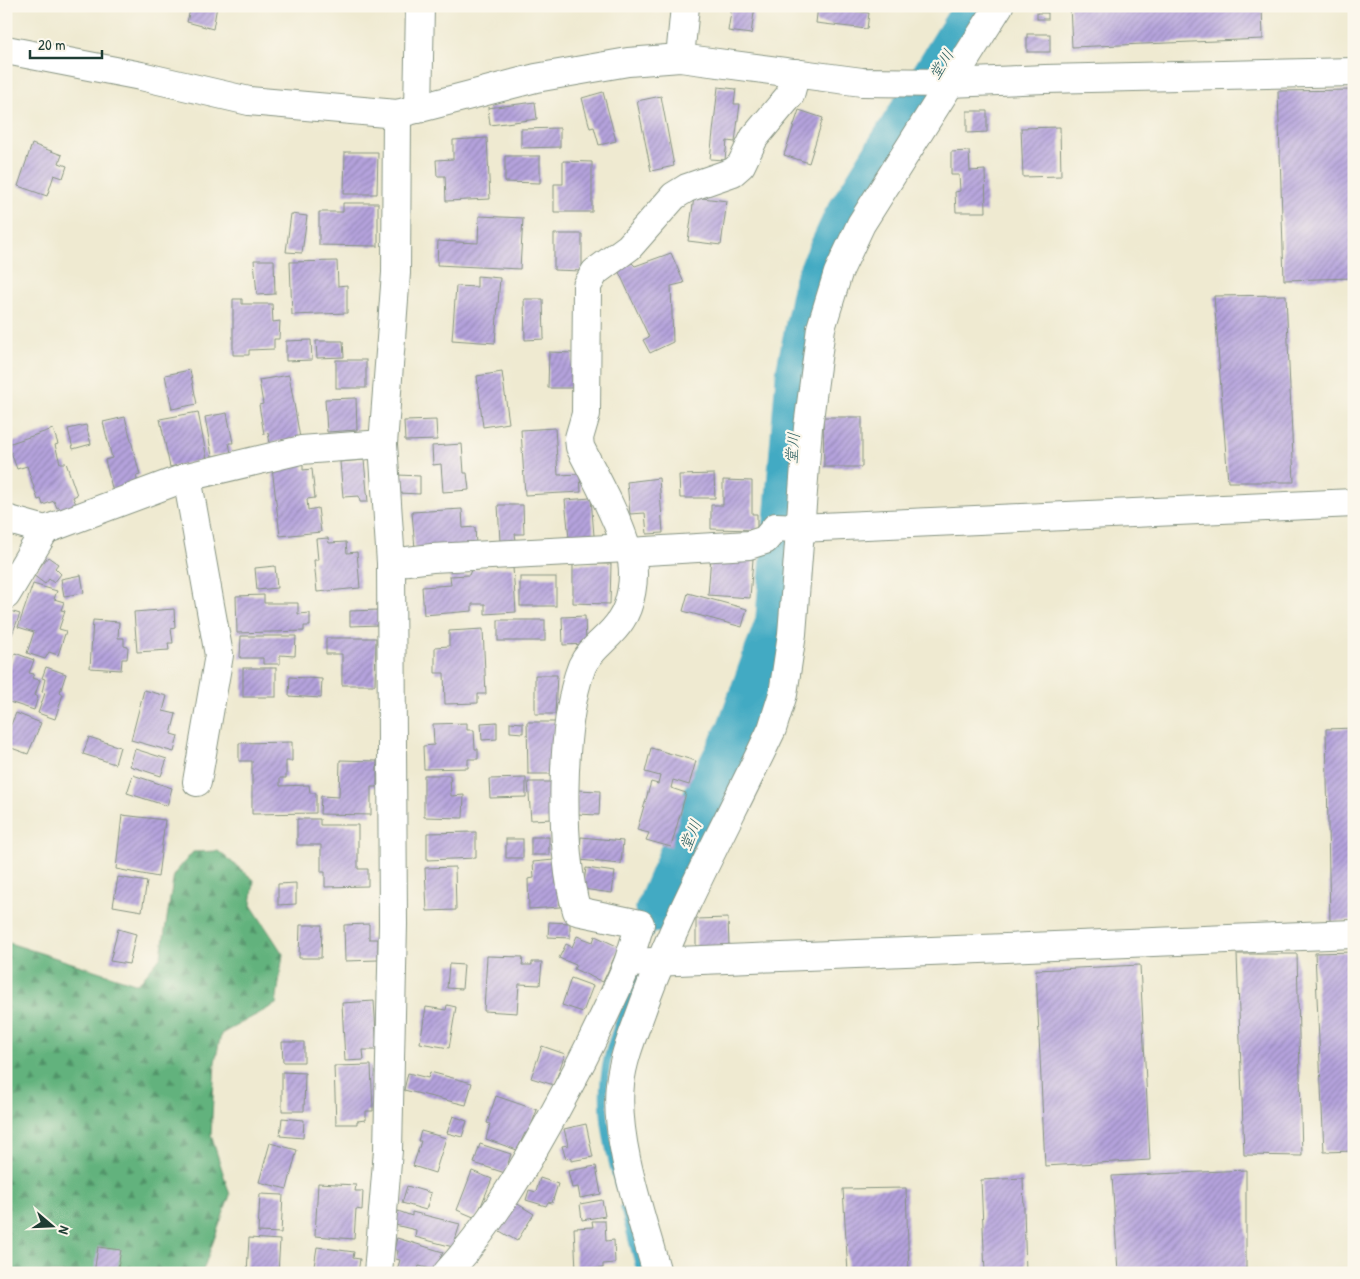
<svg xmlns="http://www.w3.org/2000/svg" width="1360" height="1279" viewBox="0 0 1360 1279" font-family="'Patrick Hand','Klee One',sans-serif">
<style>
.forest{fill:url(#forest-firs);stroke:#407858}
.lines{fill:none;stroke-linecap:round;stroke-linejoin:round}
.stream{stroke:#43aac3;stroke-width:8}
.river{stroke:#43aac3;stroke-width:44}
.building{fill:url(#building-hatch)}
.minor-casing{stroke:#879482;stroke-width:30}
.minor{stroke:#fff;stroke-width:28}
.labels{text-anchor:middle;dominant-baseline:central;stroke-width:4.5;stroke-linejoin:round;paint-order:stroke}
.water-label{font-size:16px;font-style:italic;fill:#2a5e5f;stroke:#fbf7ec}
</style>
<defs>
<pattern id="forest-firs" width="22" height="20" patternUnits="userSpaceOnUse" patternTransform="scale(1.25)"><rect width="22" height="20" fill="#62b27d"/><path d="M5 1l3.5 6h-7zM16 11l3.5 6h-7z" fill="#509267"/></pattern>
<pattern id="building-hatch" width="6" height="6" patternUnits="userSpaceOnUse" patternTransform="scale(1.25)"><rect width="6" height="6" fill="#b5a3dd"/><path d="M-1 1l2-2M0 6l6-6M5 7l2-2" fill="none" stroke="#9386b4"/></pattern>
</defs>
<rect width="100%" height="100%" fill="#fbf7ec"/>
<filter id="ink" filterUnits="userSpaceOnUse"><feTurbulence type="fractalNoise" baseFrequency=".02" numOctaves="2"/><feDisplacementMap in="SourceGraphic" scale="10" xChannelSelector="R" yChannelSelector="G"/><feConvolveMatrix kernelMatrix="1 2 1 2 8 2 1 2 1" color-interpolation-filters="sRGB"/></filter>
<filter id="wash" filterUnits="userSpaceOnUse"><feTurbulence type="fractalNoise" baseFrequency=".0096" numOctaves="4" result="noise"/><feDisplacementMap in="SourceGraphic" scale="20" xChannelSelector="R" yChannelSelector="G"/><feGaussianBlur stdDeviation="1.12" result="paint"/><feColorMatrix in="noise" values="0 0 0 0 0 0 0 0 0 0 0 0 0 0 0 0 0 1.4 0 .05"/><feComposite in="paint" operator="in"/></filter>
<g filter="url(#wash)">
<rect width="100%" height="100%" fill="#efead1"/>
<path class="forest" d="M218 851 254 880 251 905 283 954 276 1004 221 1034 215 1062 211 1135 230 1195 202 1273H6V942L138 984 161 956 174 874 193 852Z"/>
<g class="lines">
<g class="stream">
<path d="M650 933 657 911"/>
<path d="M619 1187C607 1145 598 1100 608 1057 614 1030 627 1004 636 977"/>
<path d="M624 1208 641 1273"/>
</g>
<path class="river" d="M657 911 707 792 738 731 777 623 798 371 816 282 845 219 977 6"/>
</g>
<g id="blocks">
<g class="building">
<path d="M191 6H217L213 29 187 22Z"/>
<path d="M732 6H755L751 34 728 31Z"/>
<path d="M818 6H854V11L869 13 867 29 816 23Z"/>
<path d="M1070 6H1262L1263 39 1072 47Z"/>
<rect x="1037" y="13" width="11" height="6"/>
<rect x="1027" y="34" width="23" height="18"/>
<path d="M718 87 736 89 734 104H740L735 142 727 141 725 160 710 159Z"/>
<path d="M1354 90V278L1284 280 1278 91Z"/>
<path d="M603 92 616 141 599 145 594 127 590 128 582 98Z"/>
<path d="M661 96 674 166 651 171 637 101Z"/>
<path d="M535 102 537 119 490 125 488 108Z"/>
<path d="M799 110 823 118 809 163 784 155Z"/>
<path d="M967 111H987V132L967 133Z"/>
<path d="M1060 127 1061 176 1023 177 1021 128Z"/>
<path d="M560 128V147L521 148V129Z"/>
<path d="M487 138 490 199 446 201 445 176H437L436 160 453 159V140Z"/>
<path d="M32 144 62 155 59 163 67 166 63 178 54 175 47 196 18 186Z"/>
<path d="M969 151 970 171 985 170 986 212H956L955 192 960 191 959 175H951V152Z"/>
<path d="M345 152H378L377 194H344Z"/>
<path d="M505 156H540V183L505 182Z"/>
<path d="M563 161 592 162V212H554V184H563Z"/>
<path d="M694 197 727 201 721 245 688 241Z"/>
<path d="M343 203H378V246L319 245V212H343Z"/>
<path d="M291 214 307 216 302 253 286 252Z"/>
<path d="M479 216 523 218 520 269 437 265 438 241 478 243Z"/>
<path d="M554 234H582V271L554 270Z"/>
<path d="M671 253 684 283 671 286 673 342 650 353 643 340 649 337 618 270 632 263 635 266Z"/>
<path d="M254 260H274L275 294 257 295Z"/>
<path d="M337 261 338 286 347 285V313L292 315 290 262Z"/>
<path d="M477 276 500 278 495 343 452 340 456 286 477 287Z"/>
<path d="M1286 295 1294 482H1228L1214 296Z"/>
<path d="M233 299H242V304H272L273 322 280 321 279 339H274V349L249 350V355H233Z"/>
<path d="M524 299H543L544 339 525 340Z"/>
<path d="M311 340 312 360 286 361V341Z"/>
<path d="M316 341H343L344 357 317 358Z"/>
<path d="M549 352 573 353 572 388H548Z"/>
<rect x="336" y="360" width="30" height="28"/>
<path d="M190 370 197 404 172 409 165 375Z"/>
<path d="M502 372 509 423 483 427 477 376Z"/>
<path d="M289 375 300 438 270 443 268 433 264 434 259 405 263 404 259 380Z"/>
<path d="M356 398 357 430 327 432 325 399Z"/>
<path d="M198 412 207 459 170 467 160 419Z"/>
<path d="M227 413 233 443H229L231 453 212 456 205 417Z"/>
<path d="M125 417 140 475 136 476 139 486 113 492 105 460 112 458 103 422Z"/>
<path d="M823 417H862V467H824Z"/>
<path d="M436 420 437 440 405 441 404 421Z"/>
<path d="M86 425 91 444 73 449 68 429Z"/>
<path d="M555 428 558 475 580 474 581 492 525 495 521 430Z"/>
<path d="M53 429 58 444 55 445 60 463H66L77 495 73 497 78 509 61 511 59 507 57 508 54 501 43 505 41 499 38 500 27 466 17 469 8 444Z"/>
<path d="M462 444 464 473H467L469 490 443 492 441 464 433 465 432 446Z"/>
<path d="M364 460 368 502H360L359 496 343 497 340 462Z"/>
<path d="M303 463V470L312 469 315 498 307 499 308 510 318 508 321 532 280 536 272 467Z"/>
<path d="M714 474 715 498H680L679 475Z"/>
<path d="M398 475 420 476V494L398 493Z"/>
<path d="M659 478 663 533 647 534 645 513 630 514 627 482Z"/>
<path d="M723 480 752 481V514H757V530L711 529V505H723Z"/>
<path d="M591 498 594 536 569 538 565 500Z"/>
<path d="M498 505H523L524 534H515L516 540 500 541Z"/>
<path d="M462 509 463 528 475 527 476 545 415 549 412 512Z"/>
<path d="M328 538 329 543 346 542 347 553 357 552 360 588 317 592 314 560H318L316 539Z"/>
<path d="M711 556 753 559 750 598 708 595Z"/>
<path d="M48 557 58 564 55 568 61 574 54 583 49 579 45 584 33 575Z"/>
<path d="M573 564H611L610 604 573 603Z"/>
<path d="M275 566 277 588 257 590 255 568Z"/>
<path d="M513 567 516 612 485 614V604H472V611L424 615 422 587 451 585 450 576 469 575 471 570Z"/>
<path d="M81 575 84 593 64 596 61 579Z"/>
<rect x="520" y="577" width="36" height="29"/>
<path d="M33 584 57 591 54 599 64 602 61 610 65 611 59 629 66 631 58 655 49 652 45 659 27 653 34 632 18 627Z"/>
<path d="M688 593 747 609 742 627 683 611Z"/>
<path d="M264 595V603H298V614L310 613V626H304V631L237 633 236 596Z"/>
<path d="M174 609 175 628 171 629 173 643H168L169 650 137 652 134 612Z"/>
<path d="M379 610 380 625 350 626V611Z"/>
<path d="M10 611 20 614 9 642 6 641V620Z"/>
<path d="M585 616 586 644 563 645 562 617Z"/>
<path d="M93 620 119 622 118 638H124V646L128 647 127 659H122L121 670 90 668Z"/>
<rect x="498" y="620" width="47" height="21"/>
<path d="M483 629 486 694H478V703L445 704 444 673H435V647L449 646V631Z"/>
<path d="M241 636H296L295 656 280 655V664H263V658H240Z"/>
<path d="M326 638H376L375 685H342V654H326Z"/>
<path d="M15 653 34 660 29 673 34 674 32 678 40 680 35 695 38 697 34 710 6 701V669L9 670Z"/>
<path d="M46 667 66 674 60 692 63 694 55 719 38 713 45 693 42 692 45 679 42 678Z"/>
<rect x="243" y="668" width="33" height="29"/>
<path d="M535 675H557L555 714H535Z"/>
<path d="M290 677 322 679 321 698 289 696Z"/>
<path d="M144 690 167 696 163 711 176 714 171 734 178 736 174 752 131 740Z"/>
<path d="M16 713 41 723 28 754 6 746V736Z"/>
<path d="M497 722V739L482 740 481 723Z"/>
<path d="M510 722 523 723V733L510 732Z"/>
<path d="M527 722H555L554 774H528Z"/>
<path d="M467 723V730H474L475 749H478V759H468V768L424 769 423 746 434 745 433 724Z"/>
<path d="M1354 728V920L1330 921 1326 729Z"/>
<path d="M89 737 120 747 115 764 83 754Z"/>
<path d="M292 742V761H286V778H280V786L309 785 310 793H316V813L252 814V761H239V743Z"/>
<path d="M651 748 696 761 689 785 673 780 671 788 686 793 671 847 646 840 649 833 637 830 651 782 658 784 660 776 645 772Z"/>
<path d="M135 749 167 759 161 776 130 766Z"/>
<path d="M340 760 377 761V787H371V815L320 814 321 796 339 797Z"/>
<path d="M133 775 172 788 167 806 127 793Z"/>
<path d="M424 775H450L451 796 464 795 463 818 424 817Z"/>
<path d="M526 778V797L490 798 489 779Z"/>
<path d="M528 782H554L553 819 531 820Z"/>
<path d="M577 790 600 791 599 815 576 814Z"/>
<path d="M122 815 165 820 158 877 116 869Z"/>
<path d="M297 819H320V825H358V869H368V886L325 887V872H321V845H297Z"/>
<path d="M476 832V858L427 860V833Z"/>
<rect x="531" y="837" width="18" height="18"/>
<path d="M581 837 623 841 621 864 579 860Z"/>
<rect x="506" y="839" width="17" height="19"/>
<path d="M554 860 556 884H559L560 907 529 909 528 879 534 878 533 862Z"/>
<path d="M455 867 456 910 427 911 425 868Z"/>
<path d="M586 868 615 872 612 893 583 889Z"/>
<path d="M118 877 147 882 142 911 113 906Z"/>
<path d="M296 883V904L278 905V884Z"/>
<path d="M728 918 729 946 696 947V919Z"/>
<path d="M549 922 570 923V938L548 937Z"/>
<path d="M369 924V939H378V960L345 961 344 925Z"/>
<path d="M300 925H322L321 958H299Z"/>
<path d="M118 929 136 934 129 964 110 961Z"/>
<path d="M577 936 593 942 595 936 619 947 603 982 574 969 576 965 559 958 566 944 572 947Z"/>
<path d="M1354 952V1151L1324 1152 1315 953Z"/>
<path d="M1237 954H1297L1302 1156 1244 1155Z"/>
<path d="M487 956 523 957 522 965H532V962H542L540 985 519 984 517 1013 484 1011Z"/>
<path d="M449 964 464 965 462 989 447 988Z"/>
<path d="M1140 965 1150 1160 1045 1166 1036 970Z"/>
<path d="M571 978 593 986 583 1012 562 1005Z"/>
<path d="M374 1001 377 1050H363L364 1060 345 1061 342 1003Z"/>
<path d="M447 1005 456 1007 449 1048 420 1043 426 1007 446 1010Z"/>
<path d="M282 1042H304V1062H283Z"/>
<path d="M542 1046 565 1054 554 1085 531 1078Z"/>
<path d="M371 1065 373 1111H366V1120L357 1121V1124H336L334 1066Z"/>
<path d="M282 1072 305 1073 304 1111H282Z"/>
<path d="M430 1072 472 1083 466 1105 404 1090 408 1073 428 1078Z"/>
<path d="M496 1096 537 1110 528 1134 525 1133 517 1150 486 1139 490 1124 487 1123Z"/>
<path d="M453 1116 467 1121 462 1137 447 1133Z"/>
<path d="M282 1118 304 1120 303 1138 280 1136Z"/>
<path d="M586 1124 593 1157 571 1161V1158L566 1159 562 1146 568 1145 564 1129Z"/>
<path d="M421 1131 446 1138 435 1173 413 1166 421 1141H418Z"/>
<path d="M270 1143 297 1150 287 1189 259 1182Z"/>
<path d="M480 1144 511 1154 505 1173 474 1163Z"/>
<path d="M596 1166 601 1194 580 1198 578 1187 572 1188 568 1171Z"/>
<path d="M1246 1170V1273H1118L1112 1176Z"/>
<path d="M472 1171 492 1179 476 1218 457 1210Z"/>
<path d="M540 1178 558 1184 552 1203 548 1202 546 1206 526 1200 529 1190 536 1192Z"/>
<path d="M1023 1178 1026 1273H985L981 1180Z"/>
<path d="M318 1183 356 1185 355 1191H363L362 1210 356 1209 354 1239 315 1236Z"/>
<path d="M407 1186 431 1193 426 1210 402 1203Z"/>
<path d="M906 1188 909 1273H848L843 1189Z"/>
<path d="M260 1194 283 1195 281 1233 258 1232Z"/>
<path d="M602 1200 605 1216 582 1220 580 1204Z"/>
<path d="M516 1203 534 1214 517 1241 498 1230Z"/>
<path d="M398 1211 412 1216V1212L460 1224 453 1247 415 1237 416 1230 395 1225Z"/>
<path d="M592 1221H605L606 1241 614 1240 615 1263 603 1264V1268L576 1270 574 1228 593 1227Z"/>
<path d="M249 1238 280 1240 278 1273H247Z"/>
<path d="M397 1238 443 1252 435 1270 419 1266 417 1273H396L400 1260 396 1259 398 1251 394 1249Z"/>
<path d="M98 1247 121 1250 117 1273H94Z"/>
<path d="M317 1247 354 1252 353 1258 360 1259 358 1273H313Z"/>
</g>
</g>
</g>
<g filter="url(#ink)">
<use href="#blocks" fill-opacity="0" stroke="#879482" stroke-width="1"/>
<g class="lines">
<defs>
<g id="minor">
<path d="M6 50 141 76 249 101 397 114 536 78 628 62 680 58 862 82 949 83 1045 79 1354 72"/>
<path d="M680 58 685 6"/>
<path d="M418 109 420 6"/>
<path d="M187 477 219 655 197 782"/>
<path d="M6 519 45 530 187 477 301 450 383 444"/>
<path d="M629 552 749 545 765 540 776 527 799 528 1354 503"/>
<path d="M391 563 432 558 627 548"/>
<path d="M6 595 45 530"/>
<path d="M628 963 640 924 577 911C559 854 560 721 582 666 590 648 611 637 621 620 631 605 635 579 632 561 631 555 627 549 625 543 614 510 596 479 580 447L579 438 586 414 587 286 595 272 629 247 674 196 687 188 733 172 741 165 754 138 790 95 796 73"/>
<path d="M378 1273 388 1150 393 924 391 563 383 444 396 273 397 114"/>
<path d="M447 1273C489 1227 521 1173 551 1119 579 1068 605 1017 628 963L1354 934"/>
<path d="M657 1273C642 1217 614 1141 620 1084 623 1056 635 1030 644 1004 679 909 729 820 772 729L783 694 792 634 808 427 821 328 838 273 861 224 999 6"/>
</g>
</defs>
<use href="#minor" class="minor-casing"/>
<use href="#minor" class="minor"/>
</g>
</g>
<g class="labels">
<g class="water-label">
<text transform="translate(941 64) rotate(-58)">堂川</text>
<text transform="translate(792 448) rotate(-85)">堂川</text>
<text transform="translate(690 835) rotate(-67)">堂川</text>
</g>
</g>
<rect width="1360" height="1279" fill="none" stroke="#fbf7ec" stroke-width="25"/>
<g transform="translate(52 1226) rotate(109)" stroke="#fbf7ec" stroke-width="4" paint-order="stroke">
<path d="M0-4L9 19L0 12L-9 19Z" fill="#1f3d34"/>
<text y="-8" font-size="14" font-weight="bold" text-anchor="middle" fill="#1f3d34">N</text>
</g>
<path d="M30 50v8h72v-8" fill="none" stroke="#1f3d34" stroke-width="2.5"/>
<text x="38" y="50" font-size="15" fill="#1f3d34" stroke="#fbf7ec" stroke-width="4" paint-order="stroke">20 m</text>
</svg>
